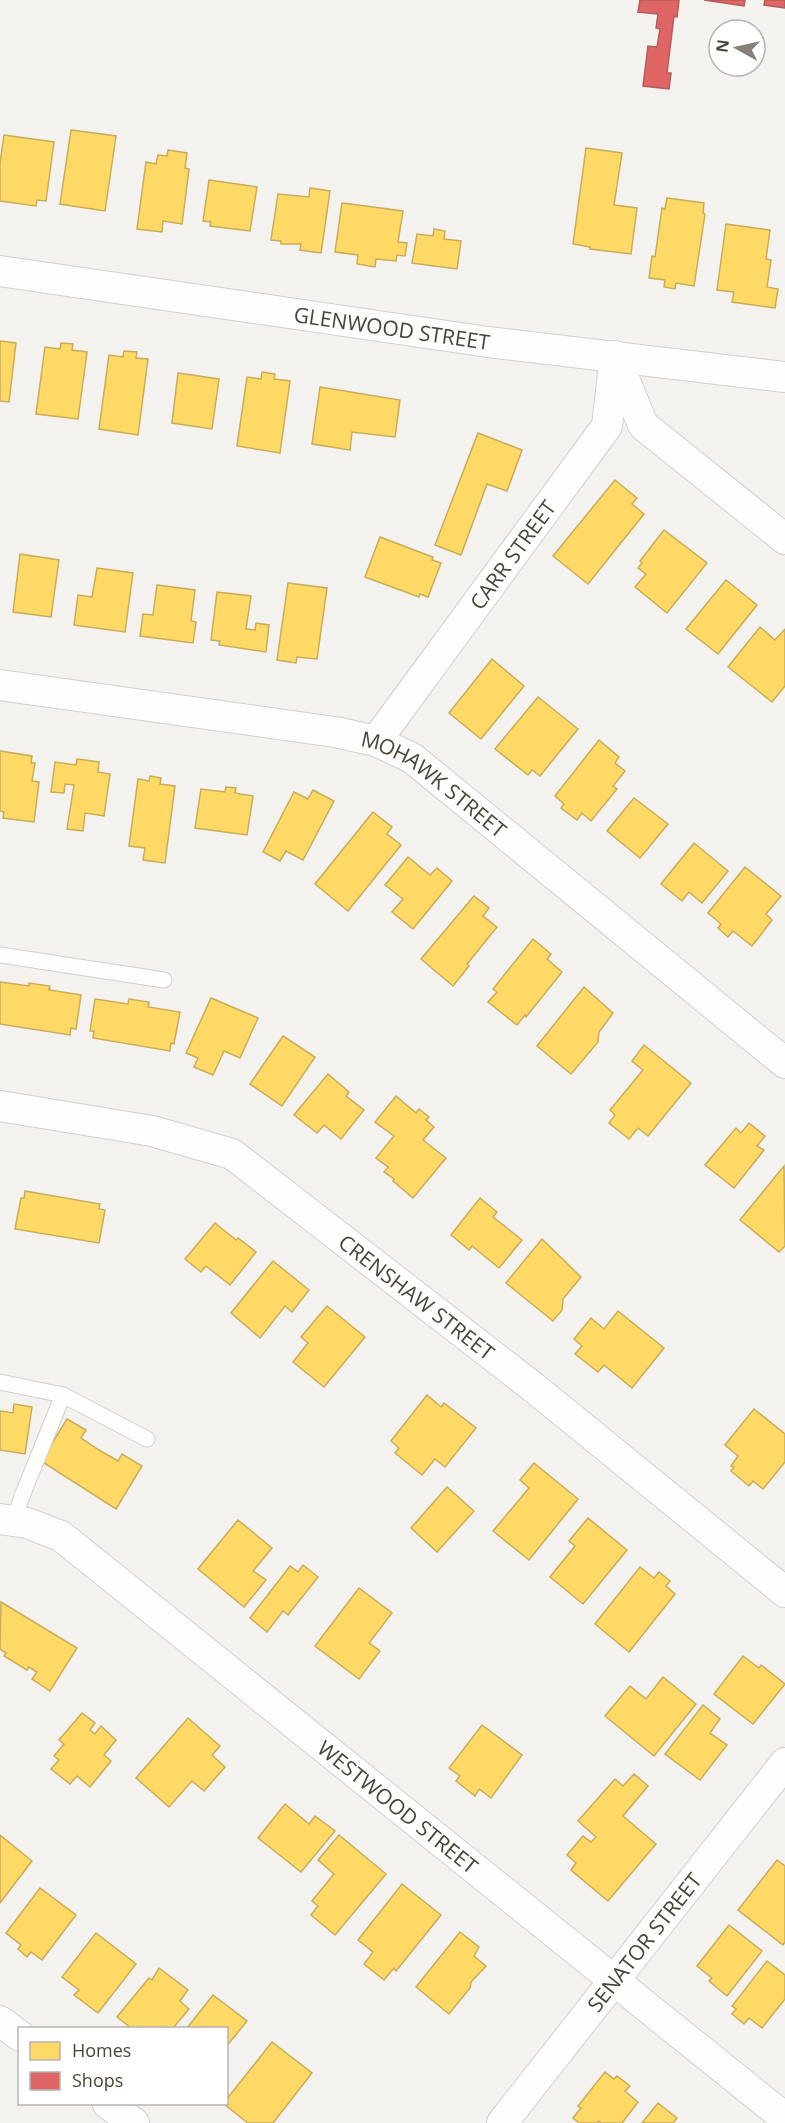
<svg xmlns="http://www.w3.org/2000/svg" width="785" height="2123" viewBox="0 0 785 2123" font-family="'Open Sans',sans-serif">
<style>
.homes{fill:#ffd966;stroke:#c9ac58;stroke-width:1.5}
.shops{fill:#e06666;stroke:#b35c58;stroke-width:1.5}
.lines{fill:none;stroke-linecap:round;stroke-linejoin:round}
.service-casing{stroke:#d2d0cb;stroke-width:17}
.minor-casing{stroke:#d2d0cb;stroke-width:32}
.service{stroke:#fdfdfc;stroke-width:15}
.minor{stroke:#fdfdfc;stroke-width:30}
.labels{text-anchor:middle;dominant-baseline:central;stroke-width:6;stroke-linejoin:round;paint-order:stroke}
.street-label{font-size:21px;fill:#4b4439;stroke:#fff}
</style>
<rect width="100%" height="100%" fill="#f4f2ee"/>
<g class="homes">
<path d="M71 130 116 136 105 211 60 204Z"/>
<path d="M4 135 54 142 46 201 37 200 36 206 0 201V163Z"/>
<path d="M586 148 622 153 614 205 637 208 631 254 590 249V247L573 244Z"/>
<path d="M168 150 187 153 185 168 189 169 182 224 163 221 162 232 137 229 146 162 156 164 158 155 167 156Z"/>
<path d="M209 180 257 187 250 231 210 226 211 222 203 221Z"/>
<path d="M310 188 330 191 321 253 300 250 301 244H281V241L271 240 278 194 309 197Z"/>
<path d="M667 198 704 203 703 213 705 214 694 286 676 283 675 289 664 287 665 280 649 278 652 256 655 257 662 208 665 209Z"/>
<path d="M342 203 403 211 398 242 407 243 405 256 397 255 396 261 376 259 375 267 357 264 358 255 335 252Z"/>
<path d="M726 224 770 230 766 259 771 260 767 287 778 289 775 308 732 302 734 292 717 290Z"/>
<path d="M434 229 445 231 444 239 461 241 457 269 412 263 417 234 433 236Z"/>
<path d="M0 341 16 343 9 402 0 401Z"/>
<path d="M61 343 73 344 72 350 87 352 78 419 36 414 45 347 60 349Z"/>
<path d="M124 351 137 352 136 358 148 359 138 435 99 429 109 355 123 357Z"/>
<path d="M262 372 275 374 274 379 290 381 280 453 237 446 247 377 261 379Z"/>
<path d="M178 373 219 379 212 429 172 423Z"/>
<path d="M320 387 400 400 395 437 352 432 350 450 312 444Z"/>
<path d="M478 433 522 450 507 491 487 484 461 555 435 545Z"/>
<path d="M615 480 637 498 632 504 644 514 588 584 553 556Z"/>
<path d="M664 530 707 563 667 613 635 587 646 574 638 568 642 563 640 561Z"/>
<path d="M380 537 430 556 433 557 432 560 441 563 428 597 420 594 419 597 365 577Z"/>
<path d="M20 554 59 560 51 617 13 612Z"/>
<path d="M97 568 133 573 125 632 74 625 78 595 92 597Z"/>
<path d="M726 580 757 605 718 654 686 629Z"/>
<path d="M288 583 327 588 317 659 297 657 296 663 277 660Z"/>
<path d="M157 585 195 590 191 621 196 622 193 643 140 636 143 614 153 615Z"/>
<path d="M217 592 251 596 246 629 255 630 256 623 269 625 266 652 219 645 220 641 211 640Z"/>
<path d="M760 627 775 640 785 629V686L772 702 728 667Z"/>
<path d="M492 659 524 686 481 739 449 713Z"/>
<path d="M538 697 578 729 540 776 532 770 528 775 495 749Z"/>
<path d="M599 740 619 757 615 763 625 771 613 786 617 789 591 821 582 813 577 820 561 808 564 804 555 796Z"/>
<path d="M0 751 32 756 31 763H35L32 781 39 782 34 822 3 818 4 812 0 811Z"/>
<path d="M77 759 99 762 98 772 110 774 104 816 85 813 83 831 67 829 74 785 65 784 64 793 51 792 55 762 76 765Z"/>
<path d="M150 776 161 778 160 784 175 786 165 863 143 860 145 848 129 846 138 779 149 781Z"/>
<path d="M226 787 236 788 235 793 253 796 247 835 195 828 201 789 225 792Z"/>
<path d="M313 790 334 801 303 860 286 851 280 861 263 852 294 792 308 799Z"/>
<path d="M634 798 668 824 640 858 607 831Z"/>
<path d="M373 812 392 827 387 834 401 845 348 911 315 884Z"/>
<path d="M694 843 728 871 702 903 689 892 682 901 661 884Z"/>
<path d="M408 857 430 875 437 868 452 881 413 929 392 912 403 899 385 885Z"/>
<path d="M745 867 781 896 766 914 772 920 752 946 733 931 728 937 718 928 721 924 708 913Z"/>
<path d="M474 896 489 908 483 916 497 927 467 964 469 966 453 986 421 959Z"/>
<path d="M533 939 551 954 547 959 562 972 526 1017 525 1015 517 1025 488 1002 497 992 493 989Z"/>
<path d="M0 982 29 986V983L50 986 49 990 81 995 76 1029 71 1028 70 1035 0 1024Z"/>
<path d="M584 987 613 1013 599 1032 598 1042 571 1074 537 1046Z"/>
<path d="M211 998 258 1018 240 1058 224 1051 213 1075 194 1067 198 1058 186 1053Z"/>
<path d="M95 999 128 1004 129 999 149 1002 148 1007 180 1012 174 1044 171 1043 170 1051 93 1038 94 1031H90Z"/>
<path d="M283 1036 315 1057 282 1106 250 1084Z"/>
<path d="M644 1045 691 1083 648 1136 638 1128 629 1139 609 1123 615 1115 610 1110 643 1070 632 1061Z"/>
<path d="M328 1074 349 1092 346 1096 364 1110 341 1139 324 1125 317 1133 294 1115Z"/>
<path d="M396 1096 416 1113 419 1109 429 1117 426 1120 434 1127 423 1140 446 1158 413 1198 393 1181 394 1179 384 1172 388 1167 376 1158 394 1136 375 1122Z"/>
<path d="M749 1123 765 1136 757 1146 764 1150 734 1188 705 1165 736 1128 741 1133Z"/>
<path d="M784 1166 785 1246 779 1252 740 1220Z"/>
<path d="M25 1191 100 1204 99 1209 105 1210 99 1243 15 1229 21 1198H24Z"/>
<path d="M480 1198 497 1212 493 1217 522 1240 499 1268 472 1246 469 1250 451 1235Z"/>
<path d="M215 1223 236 1240 238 1238 256 1252 230 1285 206 1266 201 1272 185 1259Z"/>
<path d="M542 1239 581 1277 563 1299 562 1310 553 1321 506 1283Z"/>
<path d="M273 1261 309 1290 292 1312 285 1306 260 1338 231 1313Z"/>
<path d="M327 1306 365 1337 324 1387 293 1362 308 1343 301 1337Z"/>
<path d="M618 1311 664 1348 632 1388 604 1365 598 1372 575 1354 582 1346 574 1339 591 1318 604 1329Z"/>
<path d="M427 1395 441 1407 444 1403 476 1428 445 1467 435 1459 422 1475 395 1453 399 1448 391 1441Z"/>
<path d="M14 1404 32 1407 25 1454 0 1450V1411L13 1413Z"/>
<path d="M754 1409 785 1434V1462L763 1489 753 1481 749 1486 731 1471 734 1467 731 1466 738 1456 725 1445Z"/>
<path d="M67 1419 86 1430 81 1438 99 1450 118 1461 122 1454 142 1466 116 1509 41 1461Z"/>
<path d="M534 1463 578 1499 529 1560 493 1531 529 1488 520 1480Z"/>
<path d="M447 1487 474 1511 437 1552 411 1528Z"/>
<path d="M588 1518 627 1550 583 1604 550 1577 575 1546 569 1541Z"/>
<path d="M238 1520 272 1548 253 1571 266 1580 244 1607 198 1569Z"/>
<path d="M303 1565 318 1577 288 1615 283 1611 267 1632 250 1618 290 1566 298 1572Z"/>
<path d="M640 1567 654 1578 659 1572 670 1581 666 1586 675 1594 629 1652 595 1624Z"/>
<path d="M359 1588 392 1613 369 1643 380 1651 359 1679 315 1646Z"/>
<path d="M1 1602 77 1648 50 1691 32 1679 37 1672 29 1667 27 1670 4 1656 6 1653 0 1649Z"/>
<path d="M743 1656 759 1668 761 1665 785 1684 753 1724 714 1694Z"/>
<path d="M663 1677 696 1704 654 1756 605 1716 630 1686 646 1699Z"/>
<path d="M703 1705 720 1719 710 1733 727 1745 700 1780 665 1754Z"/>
<path d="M82 1713 95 1723 90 1730 95 1734 101 1726 116 1740 104 1755 111 1761 90 1787 77 1776 70 1784 51 1769 59 1760 54 1756 64 1744 59 1740Z"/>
<path d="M188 1718 220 1746 212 1755 225 1767 204 1791 192 1781 169 1807 136 1778Z"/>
<path d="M482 1725 522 1755 491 1798 479 1789 475 1796 456 1781 460 1776 449 1768Z"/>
<path d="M634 1774 648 1786 623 1816 656 1844 608 1901 571 1870 576 1863 567 1855 583 1836 591 1842 596 1837 578 1821 615 1779 623 1786Z"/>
<path d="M285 1804 309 1824 315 1816 335 1831 301 1872 258 1838Z"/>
<path d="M0 1835 32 1861 0 1903Z"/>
<path d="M339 1835 386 1874 335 1935 311 1915 318 1906 312 1901 334 1874 318 1860Z"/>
<path d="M777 1860 785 1866V1942L783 1945 738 1910Z"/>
<path d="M402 1884 441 1915 396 1971 394 1968 384 1980 364 1964 373 1952 358 1940Z"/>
<path d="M40 1888 76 1915 42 1960 31 1952 27 1957 18 1949 21 1945 6 1933Z"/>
<path d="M729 1925 762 1951 727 1996 709 1981 712 1978 697 1966Z"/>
<path d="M460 1932 479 1947 474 1956 486 1966 471 1982 470 1988 449 2014 416 1987Z"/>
<path d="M96 1933 136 1964 98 2013 74 1995 79 1990 62 1977Z"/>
<path d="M767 1961 785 1975V1999L762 2028 749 2018 744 2024 732 2014 736 2009 732 2006Z"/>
<path d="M159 1968 188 1990 180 2001 189 2009 173 2028H131L117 2017 149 1978 152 1980Z"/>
<path d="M213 1995 247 2021 226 2047V2028H187Z"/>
<path d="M272 2042 312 2073 273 2123H248L224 2104H226V2100Z"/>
<path d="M605 2072 614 2079 617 2076 630 2086 625 2091 638 2102 622 2123H601L599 2121 597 2123H579L573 2118 581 2108 578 2106Z"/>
<path d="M658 2103 677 2118 673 2123H642Z"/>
</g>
<g class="shops">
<path d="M640 0H679L677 17 674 16 667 73H671L669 89 643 86 648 46 657 47 660 29 656 28 658 14 638 12Z"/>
<path d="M704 0H745L744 6Z"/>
<path d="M765 0H785V8L764 5Z"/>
</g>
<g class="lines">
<defs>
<g id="service">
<path d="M0 955 164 980"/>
<path d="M0 1382 63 1395 147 1439"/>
<path d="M14 1521 22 1496 63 1395"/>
</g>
<g id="minor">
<path id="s1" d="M0 271 488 342 785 377"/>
<path d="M616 359 643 425 785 539"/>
<path id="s2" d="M0 685 335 732 376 741 412 758 785 1063"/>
<path id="s3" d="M376 741 607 426 615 356"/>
<path id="s4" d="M0 1106 152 1131 232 1154 533 1387 785 1592"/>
<path id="s5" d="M0 1519 27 1523 61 1536 785 2118"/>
<path d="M0 2021 20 2036"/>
<path d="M108 2104 134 2123"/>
<path id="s6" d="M502 2123 785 1763"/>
</g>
</defs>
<use href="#service" class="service-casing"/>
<use href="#minor" class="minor-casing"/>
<use href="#service" class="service"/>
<use href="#minor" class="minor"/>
</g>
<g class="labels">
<g class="street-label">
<text stroke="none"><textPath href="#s1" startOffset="396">GLENWOOD STREET</textPath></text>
<text stroke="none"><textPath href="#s3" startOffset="231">CARR STREET</textPath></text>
<text stroke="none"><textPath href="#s2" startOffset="452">MOHAWK STREET</textPath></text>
<text stroke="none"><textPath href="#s4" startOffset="471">CRENSHAW STREET</textPath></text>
<text stroke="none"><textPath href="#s5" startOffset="496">WESTWOOD STREET</textPath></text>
<text stroke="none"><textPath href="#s6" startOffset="230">SENATOR STREET</textPath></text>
</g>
</g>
<rect x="18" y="2027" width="210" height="78" fill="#ffffff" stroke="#b7b4b0" stroke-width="1.5"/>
<rect x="30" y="2042" width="30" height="18" fill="#ffd966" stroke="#b7b4b0" stroke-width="1.5"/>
<text x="72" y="2057" font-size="18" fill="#4b4439">Homes</text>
<rect x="30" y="2072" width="30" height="18" fill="#e06666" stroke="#b7b4b0" stroke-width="1.5"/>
<text x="72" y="2087" font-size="18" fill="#4b4439">Shops</text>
<g transform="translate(737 48) rotate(278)"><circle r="28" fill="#ffffff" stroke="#b7b4b0" stroke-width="1.5"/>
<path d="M0-4.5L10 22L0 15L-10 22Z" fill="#868178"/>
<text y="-9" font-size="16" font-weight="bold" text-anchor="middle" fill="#4b4439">N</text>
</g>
</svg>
